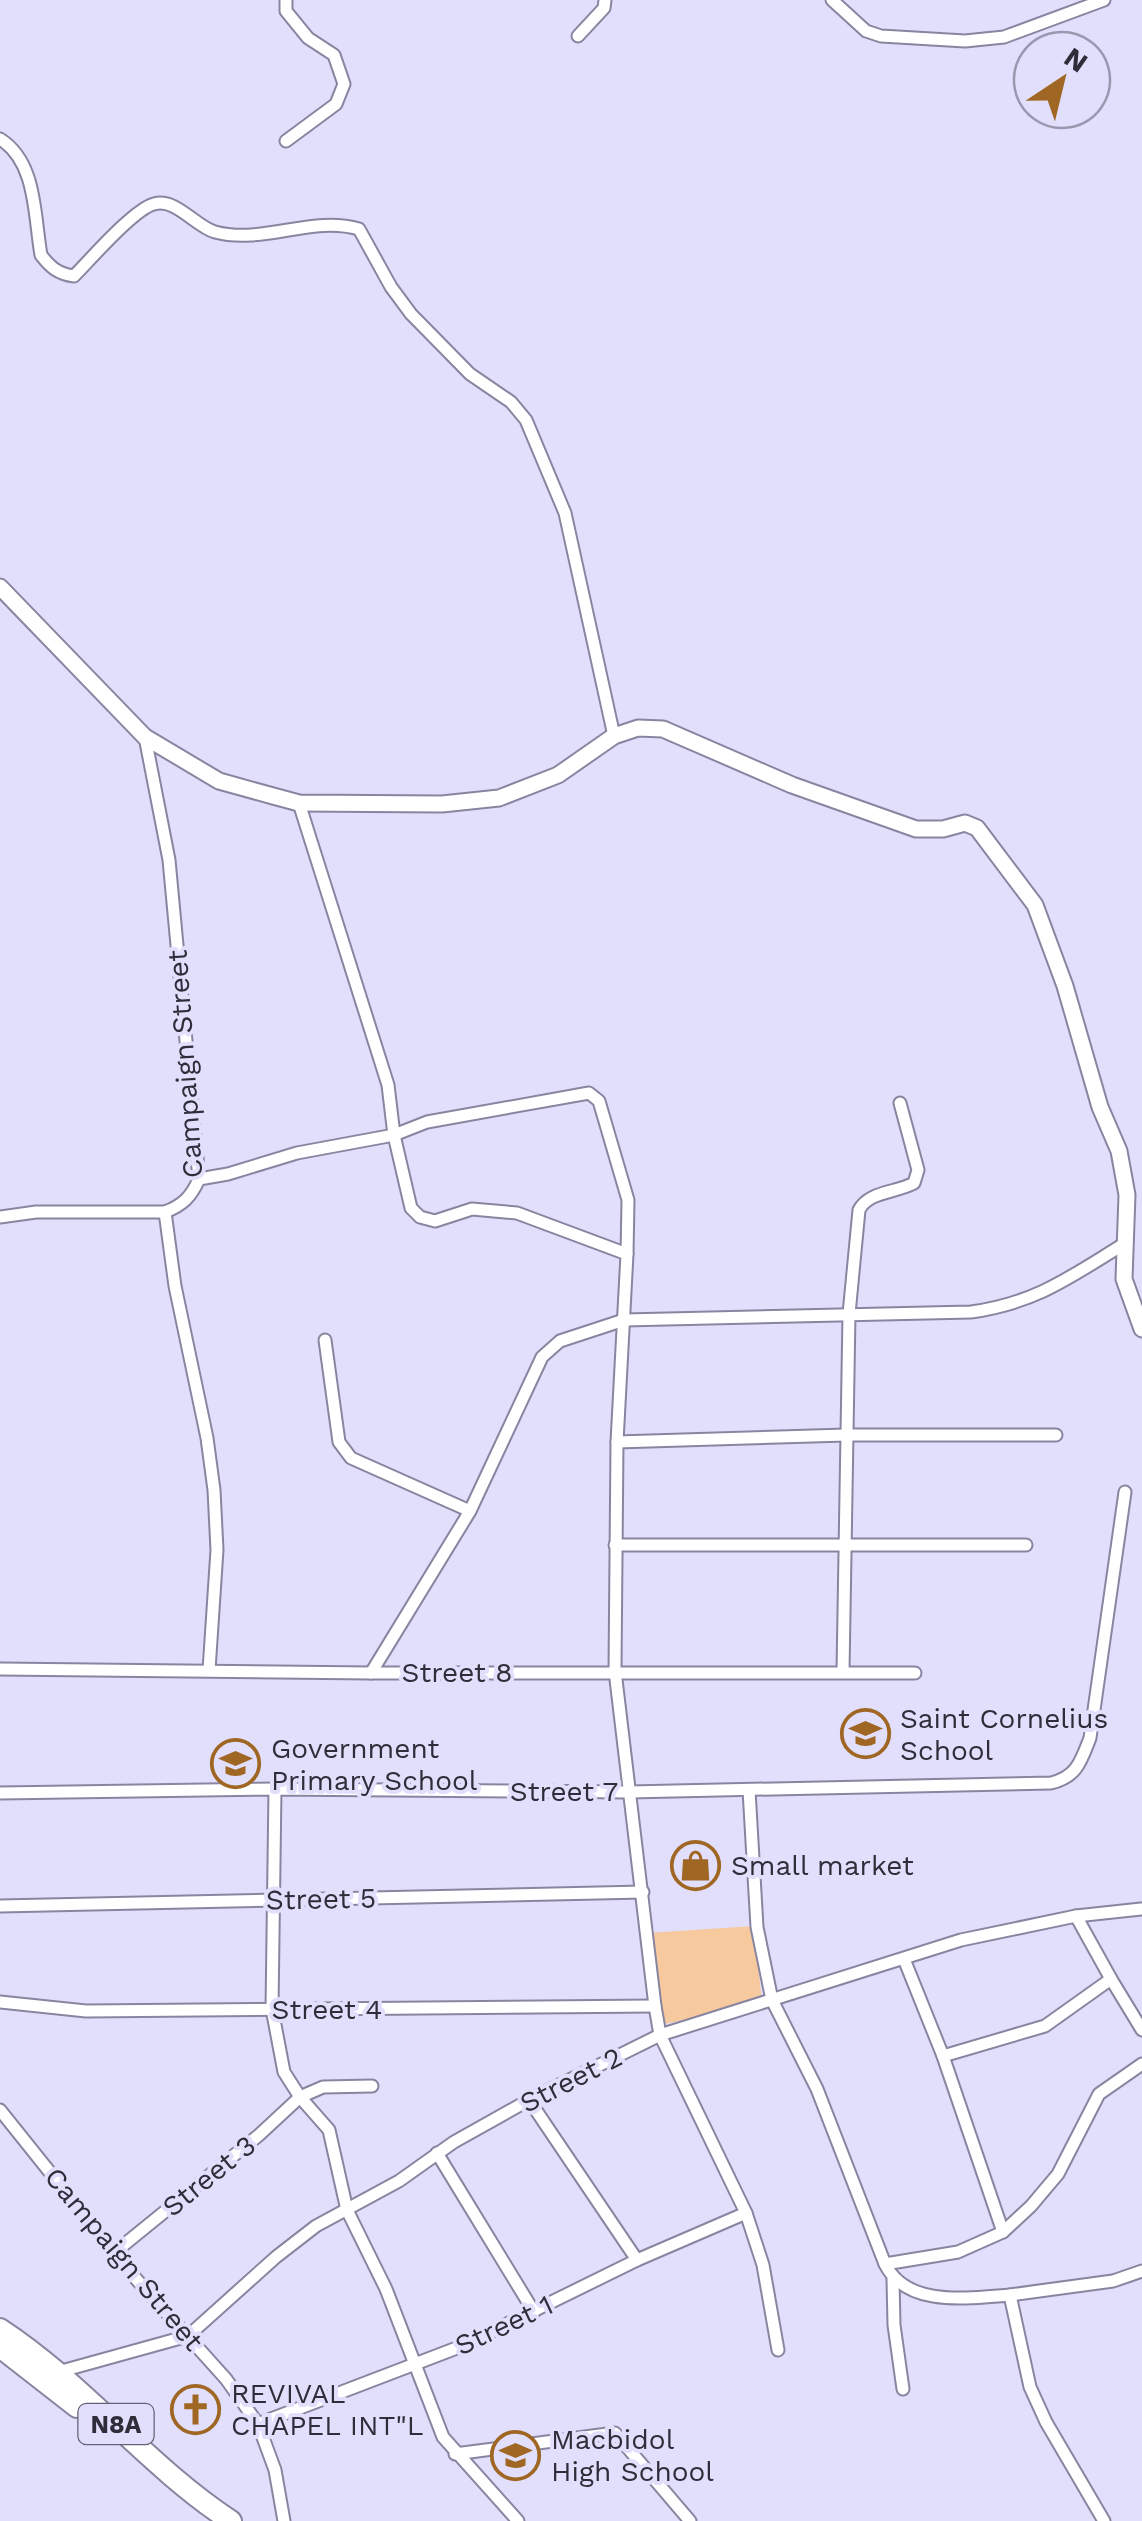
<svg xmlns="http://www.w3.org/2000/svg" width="1142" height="2521" viewBox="0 0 1142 2521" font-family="'Work Sans',sans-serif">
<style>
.green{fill:#f6ca9e}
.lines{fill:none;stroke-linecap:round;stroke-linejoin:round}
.minor-casing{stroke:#8885a0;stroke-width:15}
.tertiary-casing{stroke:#8885a0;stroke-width:19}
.trunk-casing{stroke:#8885a0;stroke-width:24}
.minor{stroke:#fff;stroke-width:11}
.tertiary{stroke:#fff;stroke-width:15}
.trunk{stroke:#fff;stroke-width:20}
.labels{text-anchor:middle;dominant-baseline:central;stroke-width:8;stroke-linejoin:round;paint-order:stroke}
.shield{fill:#e2dffd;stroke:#646274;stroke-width:2.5}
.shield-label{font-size:25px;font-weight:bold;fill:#2e2d39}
.street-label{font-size:28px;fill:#2e2d39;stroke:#e2dffd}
.poi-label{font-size:28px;fill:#2e2d39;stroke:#e2dffd;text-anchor:start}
</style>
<rect width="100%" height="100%" fill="#e2dffd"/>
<path class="green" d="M754 1926 762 2002 656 2026 648 1933Z"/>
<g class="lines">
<defs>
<g id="minor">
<path d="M832 0 866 31 881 36 965 41 1004 37 1104 0"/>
<path d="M578 36 604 8 605 0"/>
<path d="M0 139C37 162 34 216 41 255 50 267 58 274 74 276 90 260 134 209 154 204 175 197 196 227 215 232 263 245 312 215 359 229L391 287 411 314 470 374 511 402 526 420 565 513 614 736"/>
<path d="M286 141 336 104 344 84 334 55 308 38 286 11V0"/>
<path d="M299 803 388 1085 394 1135 411 1208 420 1217 435 1221 472 1209 517 1213 627 1254 617 1442 615 1671 655 2006 660 2035 746 2213 763 2265 778 2350"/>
<path d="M199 1179 228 1174 297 1153 394 1135 427 1122 589 1093 599 1101 628 1200 627 1254"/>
<path d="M165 1212 175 1286 207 1438 214 1490 217 1550 209 1670"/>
<path d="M0 1217 36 1212H165C183 1205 191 1197 199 1179L169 860 145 737"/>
<path d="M325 1340 339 1442 351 1458 470 1511"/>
<path d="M617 1442 846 1435H1056"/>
<path d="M615 1545H1026"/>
<path d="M0 1669 371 1673H915"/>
<path d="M843 1672 849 1314 859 1210C869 1191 896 1193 914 1183L918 1170 900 1103"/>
<path d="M371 1673 470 1511 542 1357 560 1341 624 1320 971 1312C1036 1303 1070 1277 1124 1244"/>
<path d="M275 1789 272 2009 284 2072 300 2097 329 2130 347 2210 386 2289 443 2437 518 2521"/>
<path d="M749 1790 757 1927 772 2000 817 2089 885 2264C907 2308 968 2298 1010 2295L1030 2387 1046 2422 1104 2521"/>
<path d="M0 1793 275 1789 629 1792 1051 1783C1077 1777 1081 1761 1090 1738L1125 1492"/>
<path d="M0 1906 643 1892"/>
<path d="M1076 1916 1111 1979"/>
<path d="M0 2002 86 2011 655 2006"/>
<path d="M943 2056 1045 2026 1111 1979 1142 2030"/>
<path d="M529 2100 637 2260"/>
<path d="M0 2110 129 2271 226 2379 258 2424 275 2470 284 2521"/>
<path d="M437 2153 534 2312"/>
<path d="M1003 2232 1031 2206 1058 2174 1099 2094 1142 2064"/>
<path d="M115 2252 259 2135 300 2097 323 2087 372 2086"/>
<path d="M885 2264 958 2252 1003 2232 943 2056 904 1959"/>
<path d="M893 2279 894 2325 903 2389"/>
<path d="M1010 2295 1113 2281 1142 2271"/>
<path d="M58 2372 188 2336 276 2257 316 2226 399 2181 454 2142 529 2100 660 2035 961 1940 1076 1916 1141 1909"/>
<path d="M258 2424 462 2346 637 2260 746 2213"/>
<path d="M455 2454 615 2433 690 2521"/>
</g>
<path id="tertiary" d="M0 587 145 737 219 781 273 796 299 803 442 804 499 798 558 775 614 736 638 728 663 729 792 785 916 829H943L965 823 977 828 1035 905 1065 986 1100 1107 1119 1151 1127 1195 1124 1279 1142 1329"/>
<g id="trunk">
<path d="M0 2329C84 2384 147 2466 231 2521"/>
<path d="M0 2347 77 2407"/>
</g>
</defs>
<use href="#minor" class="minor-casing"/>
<use href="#tertiary" class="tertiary-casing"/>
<use href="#trunk" class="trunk-casing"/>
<use href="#minor" class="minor"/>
<use href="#tertiary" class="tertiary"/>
<use href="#trunk" class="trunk"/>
</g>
<defs>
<symbol id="school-ring" viewBox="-11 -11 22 22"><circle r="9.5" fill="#e2dffd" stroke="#9f6723" stroke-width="1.5"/><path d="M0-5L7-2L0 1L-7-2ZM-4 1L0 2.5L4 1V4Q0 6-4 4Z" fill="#9f6723"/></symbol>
<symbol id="shop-ring" viewBox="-11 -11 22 22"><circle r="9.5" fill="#e2dffd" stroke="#9f6723" stroke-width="1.5"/><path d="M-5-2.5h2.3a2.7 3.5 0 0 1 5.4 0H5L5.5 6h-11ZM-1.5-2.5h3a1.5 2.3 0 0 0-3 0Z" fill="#9f6723"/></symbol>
<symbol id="church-ring" viewBox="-11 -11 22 22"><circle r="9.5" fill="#e2dffd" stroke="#9f6723" stroke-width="1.5"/><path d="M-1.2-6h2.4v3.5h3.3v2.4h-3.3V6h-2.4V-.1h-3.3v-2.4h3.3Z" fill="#9f6723"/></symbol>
</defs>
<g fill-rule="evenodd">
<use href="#school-ring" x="838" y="1706" width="55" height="55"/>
<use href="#school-ring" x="208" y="1736" width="55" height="55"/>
<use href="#shop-ring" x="668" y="1838" width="55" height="55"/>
<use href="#church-ring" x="168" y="2382" width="55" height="55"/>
<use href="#school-ring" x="488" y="2428" width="55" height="55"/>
</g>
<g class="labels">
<rect class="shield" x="78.5" y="2404" width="75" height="40" rx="8"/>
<g class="shield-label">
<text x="116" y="2424">N8A</text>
</g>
<g class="street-label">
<text transform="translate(185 1064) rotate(-94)">Campaign Street</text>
<text x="457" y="1672">Street 8</text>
<text x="564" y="1791">Street 7</text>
<text transform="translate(321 1899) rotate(-1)">Street 5</text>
<text x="327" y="2009">Street 4</text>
<text transform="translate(571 2080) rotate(-27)">Street 2</text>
<text transform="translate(209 2176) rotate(-39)">Street 3</text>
<text transform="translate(124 2259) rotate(50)">Campaign Street</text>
<text transform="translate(504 2325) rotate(-25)">Street 1</text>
</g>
<g class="poi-label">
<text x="900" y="1718">Saint Cornelius<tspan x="900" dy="32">School</tspan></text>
<text x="271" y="1748">Government<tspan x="271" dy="32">Primary School</tspan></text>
<text x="731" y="1865">Small market</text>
<text x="231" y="2393">REVIVAL<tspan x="231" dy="32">CHAPEL INT"L</tspan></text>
<text x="551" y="2439">Macbidol<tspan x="551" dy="32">High School</tspan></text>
</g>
</g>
<g transform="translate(1062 80) rotate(35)"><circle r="48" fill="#e2dffd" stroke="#9a98af" stroke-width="2.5"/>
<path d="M0-8L18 38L0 25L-18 38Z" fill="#9f6723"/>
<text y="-15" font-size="28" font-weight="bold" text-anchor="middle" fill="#2e2d39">N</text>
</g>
</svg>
